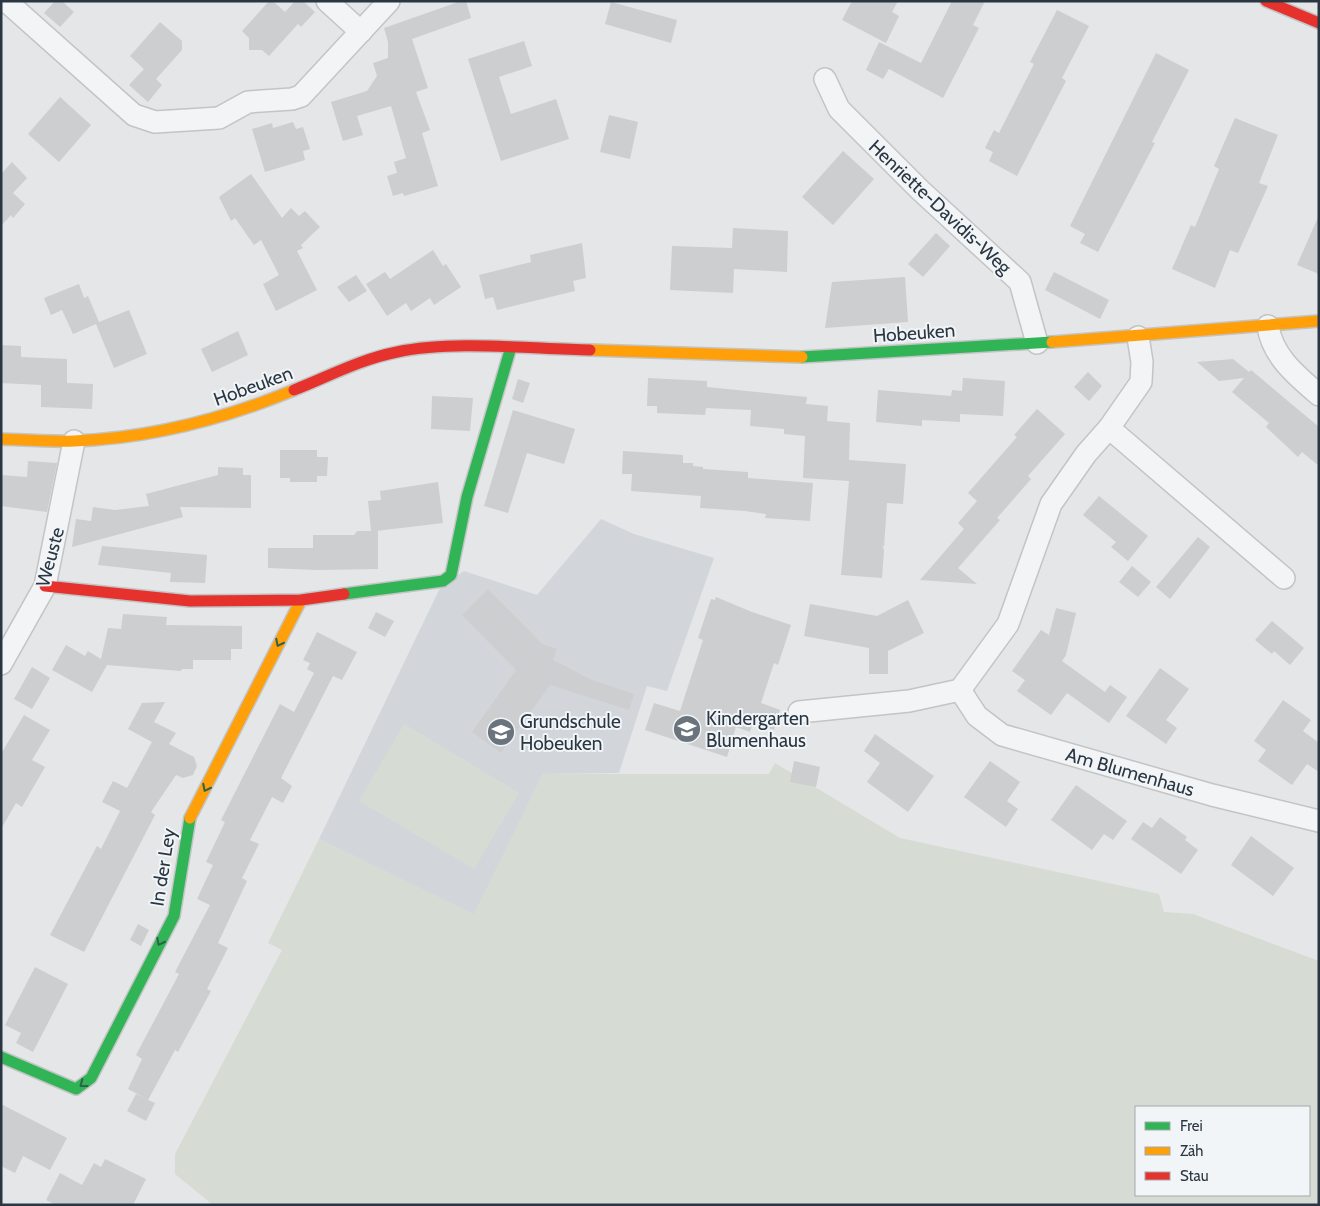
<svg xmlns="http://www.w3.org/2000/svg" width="1320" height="1206" viewBox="0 0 1320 1206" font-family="Cabin,sans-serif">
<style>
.built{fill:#d2d6db}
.green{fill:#d6dcd4;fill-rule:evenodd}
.building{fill:#ccced0}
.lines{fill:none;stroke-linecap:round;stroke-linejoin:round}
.street-casing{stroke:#c2c4c6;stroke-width:24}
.fast-casing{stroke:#c2c4c6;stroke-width:14}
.slow-casing{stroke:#c2c4c6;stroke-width:14}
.jam-casing{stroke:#c2c4c6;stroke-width:14}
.street{stroke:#f3f4f5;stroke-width:21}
.fast{stroke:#30b455;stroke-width:11}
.slow{stroke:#ff9f0a;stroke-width:11}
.jam{stroke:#e5322d;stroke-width:11}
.oneway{stroke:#2c6349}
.labels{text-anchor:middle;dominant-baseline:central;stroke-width:4;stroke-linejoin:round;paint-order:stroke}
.street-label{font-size:19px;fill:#2a3742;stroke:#f2f5f8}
.poi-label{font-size:19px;fill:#2a3742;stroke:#f2f5f8;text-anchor:start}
</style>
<rect width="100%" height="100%" fill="#e4e6e8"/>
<path class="built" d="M601 519 634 534 714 558 667 691 647 686 619 773 543 774 474 915 319 839 440 588 464 571 537 595Z"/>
<g class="green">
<path d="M404 724 519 793 474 869 359 801Z"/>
<path d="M775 763 900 838 1159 894 1164 912 1193 914 1319 961V1205H213L175 1174V1154L282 950 268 943 319 839 474 914 543 774H769ZM1136 1107H1309V1195H1136Z"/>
</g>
<g class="building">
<path d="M55 1H62L74 12 60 27 44 13Z"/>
<path d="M269 1H273L285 12 295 1H303L315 12 301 27 298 24 269 56 262 50H249V38L242 31Z"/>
<path d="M461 1H466L471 18 412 39 428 88 416 92 430 130 422 133 438 186 404 196 403 193 393 196 387 176 397 173 394 162 406 158 391 106 357 116 363 135 343 141 331 102 367 91 377 76 373 63 388 58V42L384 28Z"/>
<path d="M852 1H898L892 12 899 16 886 43 842 20Z"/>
<path d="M952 1H985L973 25 979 28 943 98 889 69 883 79 866 70 879 42 921 63Z"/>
<path d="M611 2 677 20 671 43 605 24Z"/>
<path d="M1057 10 1089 26 1062 78 1066 81 1017 176 989 161 993 152 985 148 994 130 999 133 1034 64 1030 62Z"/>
<path d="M160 22 182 41V50L156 79 162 85 148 102 129 85 144 69 146 71 130 56Z"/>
<path d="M524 41 532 66 499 77 511 114 556 99 569 139 501 161 468 59Z"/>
<path d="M1156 53 1189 70 1152 142 1155 143 1098 252 1080 243 1085 234 1070 226Z"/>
<path d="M60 97 91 125 59 162 28 134Z"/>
<path d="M609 115 638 122 630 159 600 152Z"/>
<path d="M1235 118 1278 135 1259 183 1268 186 1238 253 1230 250 1215 288 1172 269 1191 225 1195 227 1219 169 1214 166Z"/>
<path d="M293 122 296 129 303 127 310 149 303 151 305 160 265 172 252 129 272 123 273 128Z"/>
<path d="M843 151 874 179 833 225 802 197Z"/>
<path d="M12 162 27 178 13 193 25 204 13 218 11 215 1 226V174Z"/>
<path d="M251 174 282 218 291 208 299 216 305 211 320 227 301 245 303 248 297 251 317 290 276 311 263 284 279 275 261 240 254 245 235 218 231 221 219 197Z"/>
<path d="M1319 215V274L1297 265Z"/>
<path d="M733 228 788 231 787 272 734 269 733 293 670 290 672 246 732 248Z"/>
<path d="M936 233 950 246 923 277 908 264Z"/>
<path d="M582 243 586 278 573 281 575 291 497 310 493 297 485 299 479 275 531 262 530 255Z"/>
<path d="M433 250 443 266 446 264 461 287 434 305 430 298 411 311 406 303 387 316 366 284 385 272 390 279Z"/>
<path d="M1054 272 1109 300 1100 319 1045 290Z"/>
<path d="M356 275 367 291 349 302 337 287Z"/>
<path d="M905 277 908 322 825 328 832 282Z"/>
<path d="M79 284 84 298 88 296 99 322 129 310 147 354 114 368 96 324 73 334 62 310 51 315 44 298Z"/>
<path d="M238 331 248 355 212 372 201 349Z"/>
<path d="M1 345 21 346V357L67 359V383L93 384 92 409 41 407V385L1 383Z"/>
<path d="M1233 359 1249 372 1251 370 1319 427V466L1302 452 1298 457 1266 427 1269 423 1232 392 1244 378 1219 381 1197 362Z"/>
<path d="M1088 372 1102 386 1089 401 1074 387Z"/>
<path d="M648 378 707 381V387L807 397 806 404 828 406 827 421 850 423 849 460 906 464 903 504 887 503 884 547 882 545 884 550 882 578 841 575 849 481 803 478 805 436 784 434V429L750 426 751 410 706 408 705 415 657 413V406H647Z"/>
<path d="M963 378 1005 381 1003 416 960 414V422L922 420V426L876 422 878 390 951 396 952 390 962 391Z"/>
<path d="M518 379 530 383 523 403 512 399Z"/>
<path d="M432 396 473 398 470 431 431 429Z"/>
<path d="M1037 409 1065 434 1028 476 1031 479 997 518 1000 520 958 568 977 584 920 580 964 529 958 523 977 501 968 493 1017 437 1014 435Z"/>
<path d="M513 410 575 429 564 464 527 453 508 513 484 506Z"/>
<path d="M280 450H317V457H328L327 476H317V482H290V478H280Z"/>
<path d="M623 451 683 455V463H693V466L703 467V469L748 472V478L813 483 810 521 765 518 766 514 745 511 700 508 701 496 631 491 632 474H622Z"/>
<path d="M28 461 57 463 47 512 1 506V475L27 477Z"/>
<path d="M218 467 243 468V475H251V508L180 507 183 517 72 547 76 519 91 521 93 507 115 510 149 506 146 494 218 475Z"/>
<path d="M438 482 443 523 376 531H378V569L317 570 268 568V548H313V535H354L357 531H371L368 501 381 500 380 491Z"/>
<path d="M1099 496 1148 536 1128 561 1111 547 1116 542 1083 515Z"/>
<path d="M1198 537 1210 547 1170 599 1156 587Z"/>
<path d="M102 546 207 555 205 583 170 582 171 573 98 565Z"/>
<path d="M1132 566 1151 582 1138 597 1119 582Z"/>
<path d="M488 589 542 644 557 649 553 660 592 680 634 694 629 710 550 685 501 753 472 732 516 670 462 615Z"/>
<path d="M716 597 752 612 791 625 778 665 774 663 761 703 780 710 774 730 753 723 750 732 736 727 727 757 645 730 654 703 680 711 703 640 698 638 711 599 715 600Z"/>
<path d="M908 600 924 633 888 651V674H869V648L804 636 810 604 877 616Z"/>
<path d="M1056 608 1076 613 1066 655 1062 661 1105 692 1110 685 1127 697 1109 723 1067 693 1051 715 1017 691 1025 680 1012 671 1041 630 1049 635Z"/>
<path d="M376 612 394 621 385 637 368 628Z"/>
<path d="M123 614 167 617 166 625 242 626V649H231V660H193V669H182L181 671 107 665 92 692 52 670 66 645 85 656 88 651 101 659 108 628 121 629Z"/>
<path d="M1272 621 1304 648 1290 665 1274 651 1272 654 1255 640Z"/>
<path d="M317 632 357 652 342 680 333 676 281 778 292 786 283 803 272 797 250 840 259 844 242 878 247 881 218 943 228 948 207 989 211 991 178 1052 175 1050 148 1100 155 1103 146 1121 127 1111 136 1094 145 1098 128 1089 142 1059 136 1055 179 974 175 972 210 905 197 899 213 865 206 862 225 822 221 820 280 704 294 712 314 673 307 669 310 663 303 660Z"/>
<path d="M32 667 50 678 32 709 14 699Z"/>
<path d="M1160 668 1189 689 1166 720 1177 728 1166 744 1126 716Z"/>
<path d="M1283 700 1311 720 1303 731 1319 743V772L1307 764 1292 785 1258 761 1266 750 1254 741Z"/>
<path d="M165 702 154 722 176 733 169 744 194 757 197 766 193 775 183 778 176 775 151 812 155 815 84 952 50 935 97 846 101 849 120 811 102 802 113 781 127 788 152 742 128 729 142 703Z"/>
<path d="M24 715 50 730 32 760 45 767 22 807 16 803 1 829V754Z"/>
<path d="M875 734 934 776 908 812 867 782 880 763 864 751Z"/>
<path d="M794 761 820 767 816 787 790 782Z"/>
<path d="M990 761 1020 782 1007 801 1018 809 1006 827 964 797Z"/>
<path d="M1076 785 1127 821 1113 840 1104 834 1092 850 1051 820Z"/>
<path d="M1160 817 1187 837 1185 840 1198 850 1181 874 1131 839 1143 822 1152 828Z"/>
<path d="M1251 836 1294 868 1273 896 1231 865Z"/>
<path d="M138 924 149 930 141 946 130 940Z"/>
<path d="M35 967 68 984 33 1052 16 1043 21 1033 5 1025Z"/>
<path d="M1 1104 67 1138 50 1170 23 1156 15 1173 1 1166Z"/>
<path d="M105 1159 146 1179 133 1205H56L46 1200 60 1173 82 1185 94 1163 101 1167Z"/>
</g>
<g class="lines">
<defs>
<g id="street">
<path d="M6 1 134 115 155 122 219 118 248 102 292 99 301 96 389 1"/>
<path d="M327 1 361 32"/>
<path d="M825 79 839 109 920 190 1020 282 1037 343"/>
<path d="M1268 326C1272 356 1297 376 1319 395"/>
<path d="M1109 428 1284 578"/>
<path d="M1 664 45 586 74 441"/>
<path d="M960 690 977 716 1002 735 1212 795 1319 821"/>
<path d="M799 712 909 701 960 690 1008 624 1051 504 1086 454 1109 428 1141 382 1142 362 1138 337"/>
</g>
<g id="fast">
<path d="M802 357 1052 342"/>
<path d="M344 594 443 581 451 575 467 497 511 347"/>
<path d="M1 1057 76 1089 91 1078 174 916 190 818"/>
</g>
<g id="slow">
<path d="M1052 342 1319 321"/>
<path d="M590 350 802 357"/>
<path d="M1 439C25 440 50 442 74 441 150 438 224 419 294 390"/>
<path d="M190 818 301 600"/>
</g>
<g id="jam">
<path d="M1266 1 1319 23"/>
<path d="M294 390C327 377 361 359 397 352 454 340 531 349 590 350"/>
<path d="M45 586 190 601 301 600 344 594"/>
</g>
</defs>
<use href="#street" class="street-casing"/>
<use href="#fast" class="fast-casing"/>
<use href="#slow" class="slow-casing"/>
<use href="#jam" class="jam-casing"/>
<use href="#street" class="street"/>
<use href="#fast" class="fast"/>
<use href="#slow" class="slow"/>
<use href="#jam" class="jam"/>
</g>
<defs><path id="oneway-chevron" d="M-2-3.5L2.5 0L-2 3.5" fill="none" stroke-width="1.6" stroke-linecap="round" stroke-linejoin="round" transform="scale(1.25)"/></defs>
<g class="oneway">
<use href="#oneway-chevron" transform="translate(279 643) rotate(117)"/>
<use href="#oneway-chevron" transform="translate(206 788) rotate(117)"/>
<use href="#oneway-chevron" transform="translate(160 942) rotate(117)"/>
<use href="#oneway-chevron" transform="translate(83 1084) rotate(143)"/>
</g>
<defs>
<symbol id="school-disc" viewBox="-11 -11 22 22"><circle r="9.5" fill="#6b747c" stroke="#f2f5f8"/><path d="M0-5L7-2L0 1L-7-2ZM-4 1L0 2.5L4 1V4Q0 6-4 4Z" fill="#fff"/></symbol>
</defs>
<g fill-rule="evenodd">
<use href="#school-disc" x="671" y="713" width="32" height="32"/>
<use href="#school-disc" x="485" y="716" width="32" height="32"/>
</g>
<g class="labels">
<g class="street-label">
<text transform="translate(940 207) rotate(43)">Henriette-Davidis-Weg</text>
<text transform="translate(914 333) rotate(-4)">Hobeuken</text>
<text transform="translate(253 386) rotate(-20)">Hobeuken</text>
<text transform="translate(50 557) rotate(-75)">Weuste</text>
<text transform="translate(1130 772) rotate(16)">Am Blumenhaus</text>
<text transform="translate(163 867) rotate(-81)">In der Ley</text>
</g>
<g class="poi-label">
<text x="706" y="718">Kindergarten<tspan x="706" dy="22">Blumenhaus</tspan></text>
<text x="520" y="721">Grundschule<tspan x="520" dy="22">Hobeuken</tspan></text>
</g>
</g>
<rect width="1320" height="1206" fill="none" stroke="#2a3742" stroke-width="5"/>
<rect x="1135" y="1106" width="175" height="90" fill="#f2f5f8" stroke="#a2a9af"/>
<rect x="1145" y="1122" width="25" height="8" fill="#30b455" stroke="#a2a9af"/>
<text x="1180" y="1131" font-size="15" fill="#2a3742">Frei</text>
<rect x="1145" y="1147" width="25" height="8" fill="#ff9f0a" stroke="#a2a9af"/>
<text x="1180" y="1156" font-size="15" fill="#2a3742">Zäh</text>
<rect x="1145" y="1172" width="25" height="8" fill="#e5322d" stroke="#a2a9af"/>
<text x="1180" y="1181" font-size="15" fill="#2a3742">Stau</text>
</svg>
